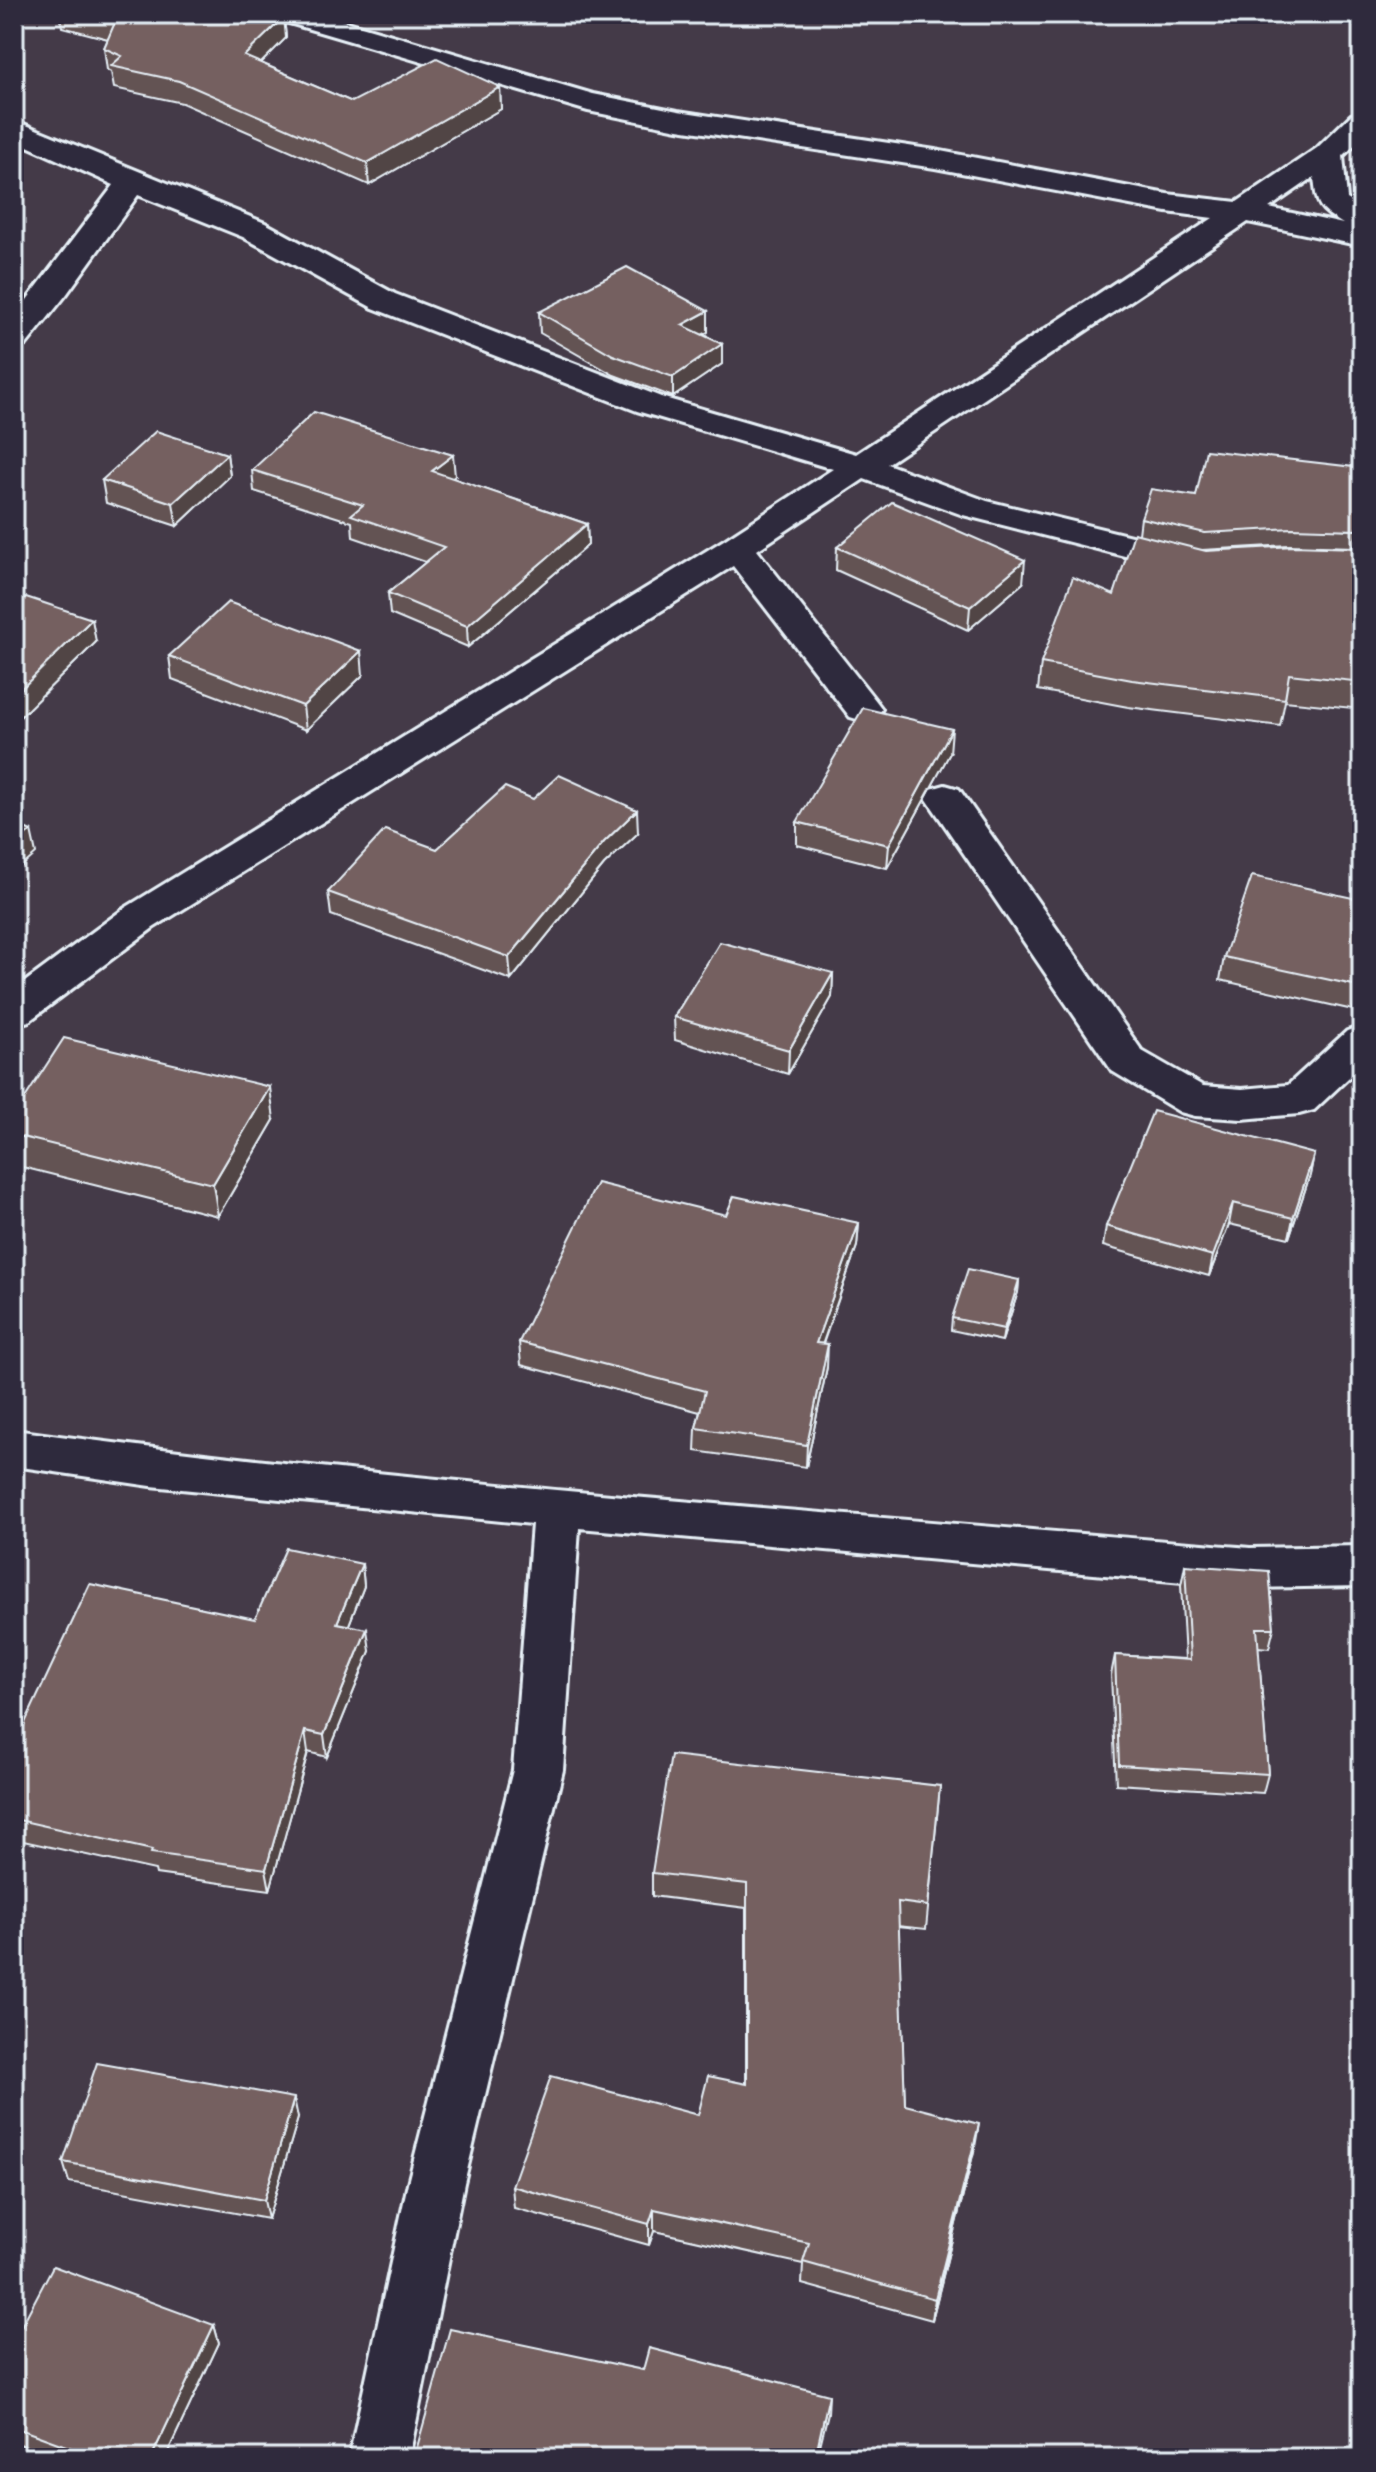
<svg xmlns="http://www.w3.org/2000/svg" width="1376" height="2472" viewBox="0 0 1376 2472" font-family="Kalam,sans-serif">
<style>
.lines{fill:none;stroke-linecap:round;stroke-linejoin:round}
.minor-casing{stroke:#e8f1f8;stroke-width:6}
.minor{fill:#2f2a3d;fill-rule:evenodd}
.wall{fill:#645353;stroke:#e8f1f8;stroke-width:2}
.shaded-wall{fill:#514444;stroke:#e8f1f8;stroke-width:2}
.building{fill:#746161;stroke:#e8f1f8;stroke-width:2}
</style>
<rect width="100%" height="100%" fill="#443a48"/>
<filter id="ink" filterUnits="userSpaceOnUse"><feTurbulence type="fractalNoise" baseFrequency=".0125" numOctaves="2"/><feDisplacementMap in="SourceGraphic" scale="16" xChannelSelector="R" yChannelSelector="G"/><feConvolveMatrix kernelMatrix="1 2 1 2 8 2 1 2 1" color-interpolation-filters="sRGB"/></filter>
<g filter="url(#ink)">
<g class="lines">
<defs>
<g id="minor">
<path d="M275 14H320L593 94 678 111 935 150 1167 194 1237 202 1317 148 1351 115 1362 112V138L1343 156 1347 199 1362 208V246L1248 222 887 464 987 501 1201 553 1206 561 1201 569 1188 572 963 515 864 479 757 550 876 701 882 709 876 717 863 721 850 717 733 566 153 928 29 1021 14 1025V990L125 908 724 540 833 469 637 411 373 308 243 237 138 195 66 295 26 345 14 348V317L114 185 14 140V120L265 223 395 294 661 397 856 454 1213 218 1167 212 935 168 678 129 588 111 279 20ZM1314 177C1317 207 1318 208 1343 224L1269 208Z"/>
<path d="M945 785 959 789 1142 1051 1203 1086 1242 1089 1288 1085 1347 1031 1362 1026V1065L1314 1110 1299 1114 1242 1119 1195 1116 1180 1112 1112 1071 926 798 931 789Z"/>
<path d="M14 1430C424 1486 838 1513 1250 1548L1362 1546V1586L1250 1588 579 1528 563 1770 464 2183 409 2458H349L408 2183 513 1770 532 1524 151 1486 14 1466Z"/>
</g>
</defs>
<use href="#minor" class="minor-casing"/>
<use href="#minor" class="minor"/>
</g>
<g class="wall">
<path d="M60 14H270L284 17 286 38 261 63 352 102 500 87 501 109 369 185 182 103 114 88 111 72 107 70 104 48 108 39 62 27Z"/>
<path d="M539 312 708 332 703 334 722 344V364L673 397 614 375 540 333Z"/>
<path d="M227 454 230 476 177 526 106 503 102 480Z"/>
<path d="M252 470 455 476 452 478 587 524 588 545 468 647 390 614 388 593 426 562 353 537 352 522 254 491Z"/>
<path d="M1141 518 1357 530 1354 547 1289 545 1202 550 1353 594 1362 595V709L1285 701 1280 726 1128 707 1038 690 1041 663 1114 595 1139 534Z"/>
<path d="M837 547 1023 583 968 630 836 570Z"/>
<path d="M14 609 96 642 20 717 14 715Z"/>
<path d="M169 656 363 675 306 730 172 679Z"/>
<path d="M950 753 887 868 797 845V822Z"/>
<path d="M533 799 638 833 604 865 511 980 331 915 328 892 437 849Z"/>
<path d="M1362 900V979L1353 1010 1220 980 1224 957Z"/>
<path d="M833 973 832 997 788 1074 675 1040 674 1017Z"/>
<path d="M14 1115 274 1120 218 1216 14 1165Z"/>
<path d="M1314 1154 1310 1175 1289 1238 1229 1224 1209 1276 1103 1246 1106 1226Z"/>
<path d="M726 1215 859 1223 857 1246 823 1344 827 1367 806 1467 695 1451 696 1428 700 1412 521 1365 519 1342Z"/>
<path d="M1019 1280 1018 1292 1002 1341 951 1330 952 1318Z"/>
<path d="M362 1564 364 1586 349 1625 370 1651 327 1757 308 1752 270 1890 156 1874 155 1870 14 1839V1725L23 1727 255 1619Z"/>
<path d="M1185 1565 1274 1628 1269 1648 1258 1647 1268 1774 1263 1793 1116 1784 1111 1675 1115 1655 1185 1659 1181 1585Z"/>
<path d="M940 1786 926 1929 898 1926 905 2105 975 2147 932 2320 802 2284 803 2264 654 2231 649 2245 514 2208 512 2186 698 2115 746 2084V1908L652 1896V1873Z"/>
<path d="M298 2118 268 2219 69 2182 63 2162Z"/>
<path d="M214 2325 219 2343 165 2458H57L14 2442V2340Z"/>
</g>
<g class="shaded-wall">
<path d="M149 14H171L150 37 148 15Z"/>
<path d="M284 17 286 38 246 78 244 56Z"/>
<path d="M500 87 501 109 369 185 367 163Z"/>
<path d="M708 311V332L682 345V325Z"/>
<path d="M722 344V364L673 397V377Z"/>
<path d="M227 454 230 476 177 526 173 503Z"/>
<path d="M453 455 455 476 433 492 432 471Z"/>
<path d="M587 524 588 545 468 647 467 626Z"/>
<path d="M1025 560 1023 583 968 630 970 607Z"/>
<path d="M92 619 96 642 20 717 16 694Z"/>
<path d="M361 651 363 675 306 730 303 706Z"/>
<path d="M952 729 950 753 887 868 889 845Z"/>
<path d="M637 810 638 833 604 865 511 980 509 957 604 842Z"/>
<path d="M31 831 36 854 14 873V845Z"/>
<path d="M1362 972V979L1353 1010 1358 986Z"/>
<path d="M833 973 832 997 788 1074 789 1050Z"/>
<path d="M270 1087 274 1120 218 1216 213 1184Z"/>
<path d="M1314 1154 1310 1175 1289 1238 1293 1218Z"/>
<path d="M1233 1203 1229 1224 1209 1276 1213 1256Z"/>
<path d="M859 1223 857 1246 815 1365 816 1343Z"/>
<path d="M1019 1280 1018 1292 1002 1341 1004 1329Z"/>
<path d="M828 1344 827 1367 806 1467 807 1445Z"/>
<path d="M362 1564 364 1586 341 1645 337 1623Z"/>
<path d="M367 1629 370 1651 327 1757 324 1735Z"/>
<path d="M305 1731 308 1752 270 1890 266 1869Z"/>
<path d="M294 2098 298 2118 268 2219 264 2200Z"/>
<path d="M979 2124 975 2147 932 2320 935 2299Z"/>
<path d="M654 2209V2231L649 2245V2224Z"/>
<path d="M214 2325 219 2343 165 2458H151Z"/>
<path d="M829 2395 828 2413 817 2458H815Z"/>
</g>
<g class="building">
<path d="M93 14H149L148 15 160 20 166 14H270L284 17 244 56 352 102 437 58 500 87 367 163 179 81 111 66 122 56 104 48 116 20Z"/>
<path d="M627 267 708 311 682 325 722 344 673 377 613 355 539 312Z"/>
<path d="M314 412 453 455 432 471 587 524 467 626 388 593 444 547 351 515 363 505 252 470Z"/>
<path d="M156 431 227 454 173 503 102 480Z"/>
<path d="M1206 450 1362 468 1357 530 1292 528 1205 533 1141 518 1151 489 1196 496Z"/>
<path d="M892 502 1025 560 970 607 837 547Z"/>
<path d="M1134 533 1206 551 1294 546 1357 548 1353 594 1362 595V682L1289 674 1285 699 1132 680 1041 663 1073 577 1114 595Z"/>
<path d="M26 597 92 619 16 694H14V609Z"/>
<path d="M228 602 361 651 303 706 169 656Z"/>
<path d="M863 708 952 729 889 845 797 822Z"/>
<path d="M559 775 637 810 604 842 509 957 328 892 385 830 437 849 505 787 533 799Z"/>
<path d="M14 823 31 831 14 845Z"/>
<path d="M1252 876 1362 900V972L1358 986 1224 957Z"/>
<path d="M720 942 833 973 789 1050 674 1017Z"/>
<path d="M64 1038 270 1087 213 1184 14 1135V1115Z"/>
<path d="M1153 1111 1314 1154 1293 1218 1233 1203 1213 1256 1106 1226Z"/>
<path d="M597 1183 726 1215 734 1196 859 1223 816 1343 828 1344 807 1445 696 1428 705 1391 519 1342Z"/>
<path d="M968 1269 1019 1280 1004 1329 952 1318Z"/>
<path d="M286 1548 362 1564 337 1623 367 1629 324 1735 305 1731 266 1869 151 1853 152 1850 14 1819V1725L23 1727 90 1584 255 1619Z"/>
<path d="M1185 1565 1269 1571 1274 1628H1257L1268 1774 1119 1765 1115 1655 1190 1660Z"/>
<path d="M671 1755 940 1786 928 1906 898 1902 905 2105 979 2124 935 2299 803 2262 809 2243 654 2209 649 2224 512 2186 551 2076 698 2115 708 2076 747 2084V1884L652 1873Z"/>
<path d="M97 2063 294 2098 264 2200 63 2162Z"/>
<path d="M53 2266 214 2325 151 2458H99L14 2427V2340Z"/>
<path d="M450 2329 643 2370 649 2348 829 2395 815 2458H414Z"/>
</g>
</g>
<rect width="1376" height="2472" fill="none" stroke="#2f2a3d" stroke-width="48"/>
<rect x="24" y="24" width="1328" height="2424" fill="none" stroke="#e8f1f8" stroke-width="3" filter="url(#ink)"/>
</svg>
